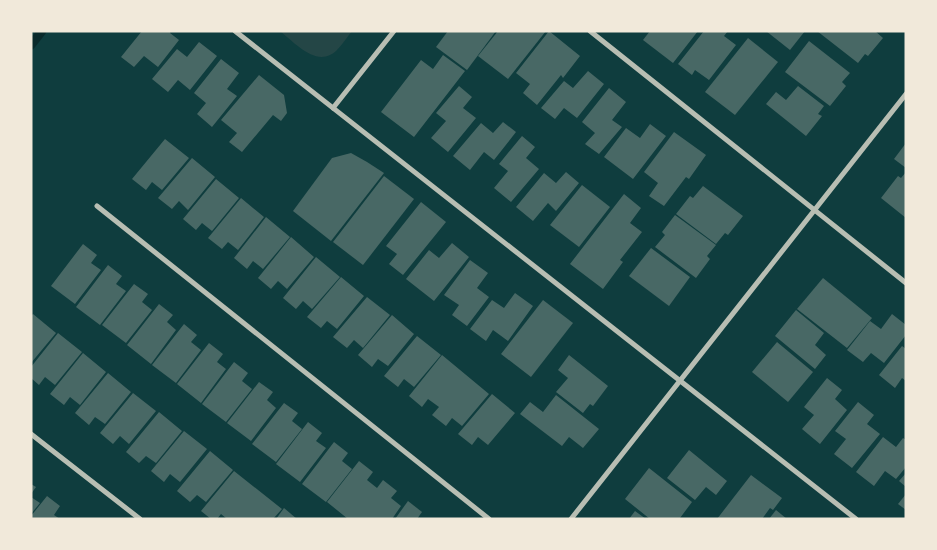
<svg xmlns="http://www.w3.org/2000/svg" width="937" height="550" viewBox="0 0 937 550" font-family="Barlow,sans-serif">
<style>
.green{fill:#244646}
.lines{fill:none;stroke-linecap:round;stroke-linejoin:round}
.stream{stroke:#0a2a2b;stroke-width:9}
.building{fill:#486865}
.minor{stroke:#b8beb3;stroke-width:5}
</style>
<rect width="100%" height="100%" fill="#0f3d3e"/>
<path class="green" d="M280 31H352C347 37 343 44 337 50 318 69 296 44 280 31Z"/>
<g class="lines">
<path class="stream" d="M31 45 42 31"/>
</g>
<g class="building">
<path d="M142 31H171L170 33 179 40 158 67 144 56 134 67 121 57Z"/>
<path d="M448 31H496L467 70 436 47Z"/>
<path d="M498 31H546L508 79 478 56Z"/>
<path d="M549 31 580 56 563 78 561 75 537 105 523 93 530 84 516 73Z"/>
<path d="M650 31H698L673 63 643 40Z"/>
<path d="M704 31H728L724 36 736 45 709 80 695 70 692 75 678 64Z"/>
<path d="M766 31H805L790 50Z"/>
<path d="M817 31H875L883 38 868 56 865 54 858 63Z"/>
<path d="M748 38 778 62 735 115 705 92Z"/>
<path d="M809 41 850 73 842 82 846 86 830 106 785 72Z"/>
<path d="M199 42 217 56 190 90 178 80 168 92 152 79 177 49 187 57Z"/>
<path d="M443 55 465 71 414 137 381 112 421 60 433 69Z"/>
<path d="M221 59 239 73 227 89 237 96 212 127 197 114 206 103 194 93Z"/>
<path d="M588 71 604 84 577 118 564 108 555 119 541 108 564 81 573 88Z"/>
<path d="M259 75 284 95 287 113 281 121 273 115 242 152 229 142 237 133 221 120Z"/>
<path d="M459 86 472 97 463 108 476 118 448 152 431 138 446 121 436 113Z"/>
<path d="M798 86 824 106 818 114 822 116 806 136 766 104 776 92 786 100Z"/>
<path d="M609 88 626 102 612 120 622 127 599 154 585 144 595 133 582 122Z"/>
<path d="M503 122 516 132 494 160 484 152 470 170 453 156 481 123 493 133Z"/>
<path d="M650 124 666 136 633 179 604 157 626 128 640 138Z"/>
<path d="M674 132 706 155 689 179 686 177 664 206 649 196 658 183 644 172Z"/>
<path d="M522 136 535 147 526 158 539 169 511 202 494 188 508 171 499 164Z"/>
<path d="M165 139 189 158 162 190 152 182 146 190 132 179Z"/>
<path d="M906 143V168L894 159Z"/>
<path d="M351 153 367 162 384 173 331 241 293 211 332 158Z"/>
<path d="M192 158 215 177 188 210 179 201 172 209 158 198Z"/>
<path d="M566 172 579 183 556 211 548 203 533 221 516 207 544 173 556 183Z"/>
<path d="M906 172V218L881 198 898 176 901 178Z"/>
<path d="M384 176 414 199 363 265 333 242Z"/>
<path d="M216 179 239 198 212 231 202 223 196 230 183 219Z"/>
<path d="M582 185 610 207 579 247 550 225Z"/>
<path d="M703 186 743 216 728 235 725 233 716 244 676 214 690 196 693 198Z"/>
<path d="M624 194 641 208 630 223 642 232 620 260 623 262 603 289 570 264Z"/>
<path d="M241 198 264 217 238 250 228 242 222 249 208 238Z"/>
<path d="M421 202 446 222 403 275 389 264 397 254 386 246Z"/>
<path d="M675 215 716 245 707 256 710 259 696 278 655 247 665 235 662 232Z"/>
<path d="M266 217 290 237 263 269 253 261 247 269 234 258Z"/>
<path d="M291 237 314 257 287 289 278 281 271 289 258 278Z"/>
<path d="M452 243 469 257 434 301 406 279 429 250 439 258Z"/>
<path d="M83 244 97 255 91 263 101 270 75 304 51 286Z"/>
<path d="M651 248 690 277 669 306 629 276Z"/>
<path d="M316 257 340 277 312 309 303 301 296 309 283 298Z"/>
<path d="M470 260 488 273 477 288 489 297 467 326 452 315 459 305 444 295Z"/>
<path d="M108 265 122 276 116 284 126 291 100 325 76 307Z"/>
<path d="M341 277 364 296 337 329 327 321 321 328 307 317Z"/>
<path d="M823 278 872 318 847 348 797 309Z"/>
<path d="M134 284 148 294 142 302 152 310 126 343 102 325Z"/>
<path d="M515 293 533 306 508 341 493 330 486 341 470 329 492 300 504 308Z"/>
<path d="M367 297 390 315 363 348 354 340 347 348 333 337Z"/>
<path d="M543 300 573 323 531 377 501 354Z"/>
<path d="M159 304 173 315 167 322 176 330 151 364 127 345Z"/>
<path d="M796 310 824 333 815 345 826 355 815 369 775 336Z"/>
<path d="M33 314 56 333 31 363V316Z"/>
<path d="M892 314 906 325V335L884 363 871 353 863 362 847 350 870 321 881 329Z"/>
<path d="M392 315 414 334 388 366 378 359 372 367 358 355Z"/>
<path d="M184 324 197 335 191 342 201 350 176 383 152 365Z"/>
<path d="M58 333 82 352 55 385 45 377 39 385 31 378V367Z"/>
<path d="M417 336 441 355 414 387 404 379 398 387 384 376Z"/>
<path d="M777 342 813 372 788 402 752 372Z"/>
<path d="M209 343 223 354 217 362 226 369 201 403 177 384Z"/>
<path d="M902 346 906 349V381L902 378 895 388 879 375Z"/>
<path d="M83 353 106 372 80 405 70 397 64 405 50 394Z"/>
<path d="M442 355 489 394 462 426 452 418 446 426 432 415 439 407 428 399 422 407 409 396Z"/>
<path d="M569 355 608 386 593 406 590 404 583 413 556 392 568 378 558 370Z"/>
<path d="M234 362 248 373 242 381 252 389 226 422 202 404Z"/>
<path d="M108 373 131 392 105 424 95 417 89 425 75 413Z"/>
<path d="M827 378 842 390 835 399 847 410 820 444 802 429 814 415 804 407Z"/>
<path d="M259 382 273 392 267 400 276 408 251 441 227 423Z"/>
<path d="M133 393 156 411 129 444 120 436 113 444 100 433Z"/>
<path d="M492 394 515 413 488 445 478 437 472 445 458 434Z"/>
<path d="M556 395 599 429 583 448 569 437 562 446 520 414 530 402 543 412Z"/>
<path d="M858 402 874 415 867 424 880 434 852 468 834 454 846 439 835 431Z"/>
<path d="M284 403 298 413 292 421 302 429 276 462 252 444Z"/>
<path d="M159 412 182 431 156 463 146 456 139 463 126 452Z"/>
<path d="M308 422 322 433 316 441 326 448 300 482 276 464Z"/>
<path d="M184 431 207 449 180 482 170 474 164 482 151 471Z"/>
<path d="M883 437 896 447 903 438 906 440V467L896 479 885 471 874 486 856 472Z"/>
<path d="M334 442 348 453 342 461 352 469 326 502 302 484Z"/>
<path d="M689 450 727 481 716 495 706 487 695 500 667 478Z"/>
<path d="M210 451 233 470 206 502 197 495 190 502 177 491Z"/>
<path d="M359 461 373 472 367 480 377 488 383 480 397 491 391 498 401 506 392 519H348L327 502Z"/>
<path d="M649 468 692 502 680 518 681 519H650L625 499Z"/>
<path d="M234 471 282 509 273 519H227L221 514 217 519H211L201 511Z"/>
<path d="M906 473V487L899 481Z"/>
<path d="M751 475 782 498 773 510 770 508 762 519H717Z"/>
<path d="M31 484 36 487 31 494Z"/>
<path d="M906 494V510L898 504Z"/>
<path d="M47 496 60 506 54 515 60 519H31V516Z"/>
<path d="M31 497 40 503 31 514Z"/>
<path d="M408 501 422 512 417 519H395Z"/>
<path d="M284 508 297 519H276Z"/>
<path d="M776 510 787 519H769Z"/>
<path d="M635 511 646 519H629Z"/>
</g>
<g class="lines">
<g class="minor">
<path d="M235 31 856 519"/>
<path d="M590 31 906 283"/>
<path d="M333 108 394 31"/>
<path d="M97 206 489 519"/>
<path d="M31 434 140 519"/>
<path d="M571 519 906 94"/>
</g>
</g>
<rect width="937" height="550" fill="none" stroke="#f1e9da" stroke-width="65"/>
</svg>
